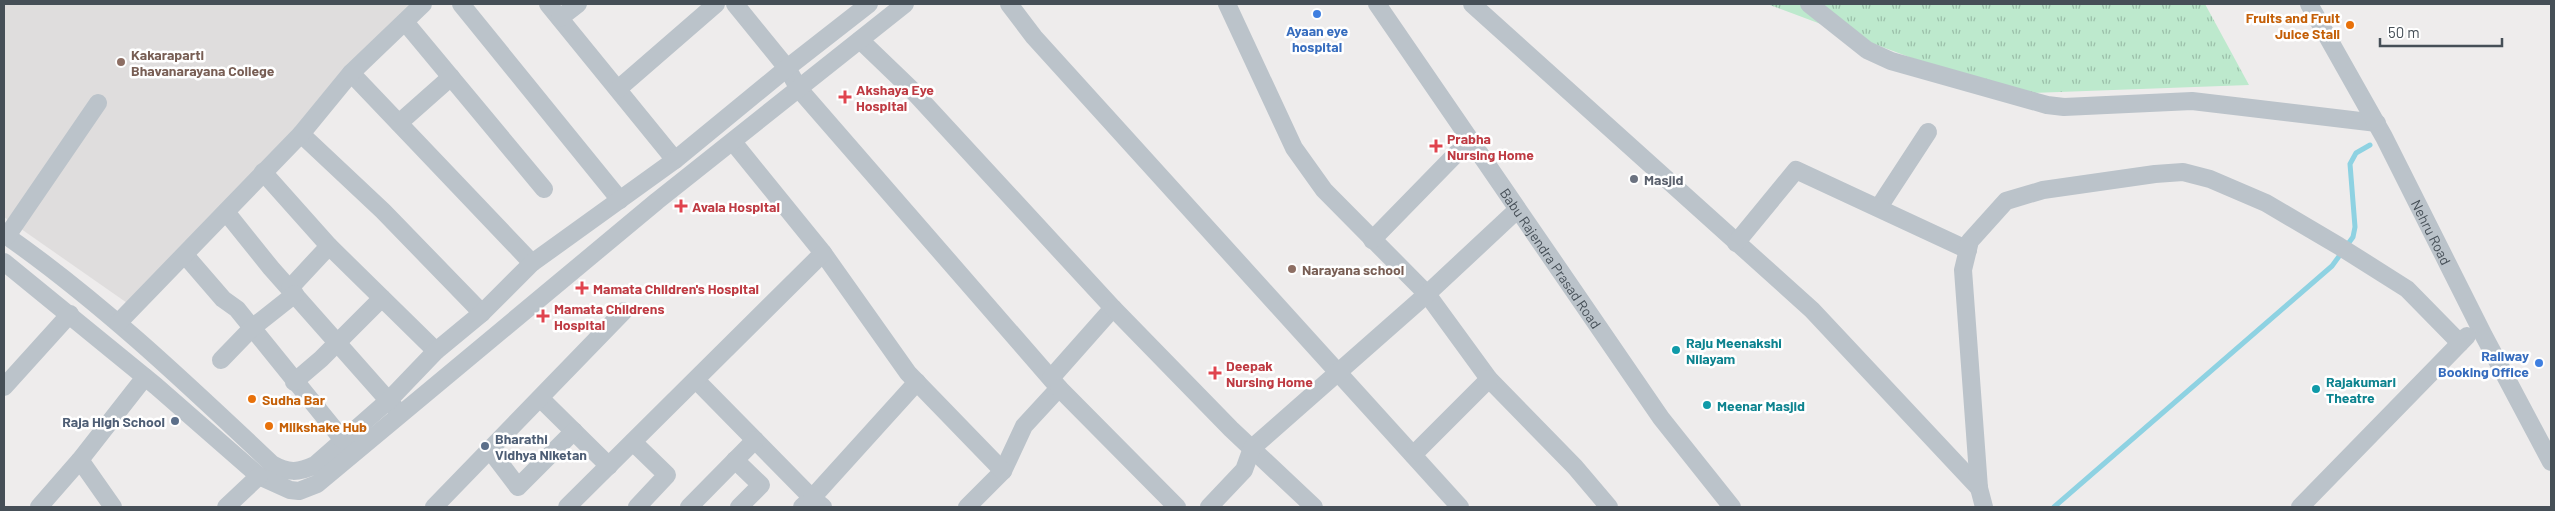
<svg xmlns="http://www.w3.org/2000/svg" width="2555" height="511" viewBox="0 0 2555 511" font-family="Barlow,sans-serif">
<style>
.education{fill:#dfdddd}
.grass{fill:url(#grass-tufts)}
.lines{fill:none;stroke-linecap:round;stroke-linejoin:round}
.stream{stroke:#8ed2e2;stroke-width:5}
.minor{stroke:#bbc3ca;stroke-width:18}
.shop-dot{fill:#3f7fe0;stroke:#fff;stroke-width:2}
.food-dot{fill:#e8710a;stroke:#fff;stroke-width:2}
.education-dot{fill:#8d6e63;stroke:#fff;stroke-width:2}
.health-dot{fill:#e0444e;stroke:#fff;stroke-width:2}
.worship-dot{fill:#6b7280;stroke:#fff;stroke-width:2}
.culture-dot{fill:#0f9aa8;stroke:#fff;stroke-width:2}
.service-dot{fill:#5c6f8a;stroke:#fff;stroke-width:2}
.labels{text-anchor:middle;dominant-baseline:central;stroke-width:5;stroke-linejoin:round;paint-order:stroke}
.food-label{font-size:14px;font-weight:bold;fill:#c56008;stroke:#fff;text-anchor:start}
.shop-label{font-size:14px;font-weight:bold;fill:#366cbe;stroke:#fff}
.education-label{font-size:14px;font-weight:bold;fill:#785e54;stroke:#fff;text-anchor:start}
.health-label{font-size:14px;font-weight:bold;fill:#be3a42;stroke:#fff;text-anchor:start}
.worship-label{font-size:14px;font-weight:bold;fill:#5b616d;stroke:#fff;text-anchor:start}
.street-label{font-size:14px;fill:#464f57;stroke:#fff}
.culture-label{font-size:14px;font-weight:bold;fill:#0d838f;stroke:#fff;text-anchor:start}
.service-label{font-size:14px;font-weight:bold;fill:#4e5e75;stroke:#fff;text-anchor:end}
</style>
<defs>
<pattern id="grass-tufts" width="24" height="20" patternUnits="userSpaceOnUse" patternTransform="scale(1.25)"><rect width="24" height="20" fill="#bde9cd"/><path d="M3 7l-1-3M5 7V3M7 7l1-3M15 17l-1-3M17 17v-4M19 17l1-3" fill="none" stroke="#9bbfa9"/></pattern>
</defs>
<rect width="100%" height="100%" fill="#eeecec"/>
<path class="education" d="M4 4H414L130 305 4 217Z"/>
<path class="grass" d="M1767 4H2205L2249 85 2008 94Z"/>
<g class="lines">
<path class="stream" d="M2054 507 2332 266 2353 237 2355 227 2350 164 2356 153 2370 145"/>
<g class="minor">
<path d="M461 4 620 200"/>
<path d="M548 4 675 160"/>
<path d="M735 4 787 68 799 89 1059 388 1024 426 1003 471 967 507"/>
<path d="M1009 4 1034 37 1460 507"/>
<path d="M1227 4 1294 148 1324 190 1427 294 1489 379 1575 467 1609 507"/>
<path id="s1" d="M1377 4 1661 418 1732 507"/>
<path d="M1472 4 1812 310 1979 488"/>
<path d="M1809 4 1867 50 1891 61 2047 105 2064 107 2192 101 2377 123"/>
<path id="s2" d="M2309 4 2384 137 2484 336 2551 462"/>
<path d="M560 18 578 4"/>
<path d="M405 22 544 189"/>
<path d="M860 40 911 89 1113 308 1051 378"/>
<path d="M351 73 532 263"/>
<path d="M618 89 716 4"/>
<path d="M399 123 451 77"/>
<path d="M301 134 383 211 482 313"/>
<path d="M733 142 823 253 908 373 1003 471"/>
<path d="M263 172 329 246 436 351"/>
<path d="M1879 207 1928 132"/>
<path d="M226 212 271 268 395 408"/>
<path d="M4 234C101 302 186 383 272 464 288 473 298 473 315 465L389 400 436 351 482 313 532 263 675 160 787 68 869 4"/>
<path d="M7 236 98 103"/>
<path d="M1372 240 1456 154 1472 144"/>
<path d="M1736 243 1796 170 1968 250"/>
<path d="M185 255 223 299 237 309 343 440"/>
<path d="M4 262 156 386 259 476 290 490 299 491 317 484 657 201 905 4"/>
<path d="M290 288 329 246"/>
<path d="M1113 308 1231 429 1314 507"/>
<path d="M119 322 301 134 351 73 423 4"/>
<path d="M221 360 252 328 295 294"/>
<path d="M696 380 812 498 802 507"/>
<path d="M294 382 321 359 382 298"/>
<path d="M4 387 70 314"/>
<path d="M1059 388 1177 507"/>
<path d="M541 399 609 466"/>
<path d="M633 442 667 475 637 507"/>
<path d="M490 450 518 487 574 431"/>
<path d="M1413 455 1489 379"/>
<path d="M80 460 113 507"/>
<path d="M735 460 761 485 739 507"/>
<path d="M39 507 80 460 145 377"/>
<path d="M226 507 259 476"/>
<path d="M434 507 624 311"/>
<path d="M567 507 823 253"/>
<path d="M689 507 755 440"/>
<path d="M823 507 812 498 917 382"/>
<path d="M1209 507 1244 470 1252 448 1427 294 1517 210"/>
<path d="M1984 507 1979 488 1963 270 1970 241 2006 201 2043 190 2155 174 2183 172 2210 179 2266 203 2339 246 2407 289 2460 343"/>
<path d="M2300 507 2467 336"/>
</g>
</g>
<g class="shop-dot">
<circle cx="1317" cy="14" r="5"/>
<circle cx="2539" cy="363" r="5"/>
</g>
<g class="food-dot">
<circle cx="2350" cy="25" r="5"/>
<circle cx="252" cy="399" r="5"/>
<circle cx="269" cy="426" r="5"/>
</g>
<g class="education-dot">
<circle cx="121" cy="62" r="5"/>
<circle cx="1292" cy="269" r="5"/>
</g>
<g class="health-dot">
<path d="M842.5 89.5h5v5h5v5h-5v5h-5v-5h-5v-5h5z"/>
<path d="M1433.5 138.5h5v5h5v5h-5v5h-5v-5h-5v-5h5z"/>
<path d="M678.5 198.5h5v5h5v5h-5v5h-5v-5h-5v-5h5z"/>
<path d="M579.5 280.5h5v5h5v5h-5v5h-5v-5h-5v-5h5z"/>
<path d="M540.5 308.5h5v5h5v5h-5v5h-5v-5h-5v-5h5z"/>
<path d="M1212.5 365.5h5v5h5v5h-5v5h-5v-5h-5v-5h5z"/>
</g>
<circle class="worship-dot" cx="1634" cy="179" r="5"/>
<g class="culture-dot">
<circle cx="1676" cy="350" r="5"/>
<circle cx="2316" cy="389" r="5"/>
<circle cx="1707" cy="405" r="5"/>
</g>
<g class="service-dot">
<circle cx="175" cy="421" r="5"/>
<circle cx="485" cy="446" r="5"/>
</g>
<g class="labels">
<g class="food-label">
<text x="2340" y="17" text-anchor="end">Fruits and Fruit<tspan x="2340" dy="16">Juice Stall</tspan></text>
<text x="262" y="399">Sudha Bar</text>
<text x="279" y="426">Milkshake Hub</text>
</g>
<g class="shop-label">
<text x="1317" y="30">Ayaan eye<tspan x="1317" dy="16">hospital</tspan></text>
<text x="2529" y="355" text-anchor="end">Railway<tspan x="2529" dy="16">Booking Office</tspan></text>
</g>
<g class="education-label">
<text x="131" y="54">Kakaraparti<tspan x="131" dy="16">Bhavanarayana College</tspan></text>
<text x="1302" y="269">Narayana school</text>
</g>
<g class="health-label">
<text x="856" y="89">Akshaya Eye<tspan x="856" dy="16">Hospital</tspan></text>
<text x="1447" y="138">Prabha<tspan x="1447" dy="16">Nursing Home</tspan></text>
<text x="692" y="206">Avala Hospital</text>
<text x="593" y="288">Mamata Children's Hospital</text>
<text x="554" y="308">Mamata Childrens<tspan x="554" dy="16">Hospital</tspan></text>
<text x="1226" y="365">Deepak<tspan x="1226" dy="16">Nursing Home</tspan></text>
</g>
<g class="worship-label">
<text x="1644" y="179">Masjid</text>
</g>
<g class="street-label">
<text stroke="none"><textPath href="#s2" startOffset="259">Nehru Road</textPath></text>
<text stroke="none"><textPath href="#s1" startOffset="308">Babu Rajendra Prasad Road</textPath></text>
</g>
<g class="culture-label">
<text x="1686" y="342">Raju Meenakshi<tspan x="1686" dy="16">Nilayam</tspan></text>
<text x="2326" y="381">Rajakumari<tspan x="2326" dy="16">Theatre</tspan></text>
<text x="1717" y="405">Meenar Masjid</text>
</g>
<g class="service-label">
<text x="165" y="421">Raja High School</text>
<text x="495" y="438" text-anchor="start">Bharathi<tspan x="495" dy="16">Vidhya Niketan</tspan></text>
</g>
</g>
<rect width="2555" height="511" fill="none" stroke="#464f57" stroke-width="10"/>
<path d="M2380 38v8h122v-8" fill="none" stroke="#464f57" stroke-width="2.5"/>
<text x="2388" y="38" font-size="15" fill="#464f57" stroke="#ffffff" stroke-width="4" paint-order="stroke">50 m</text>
</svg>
